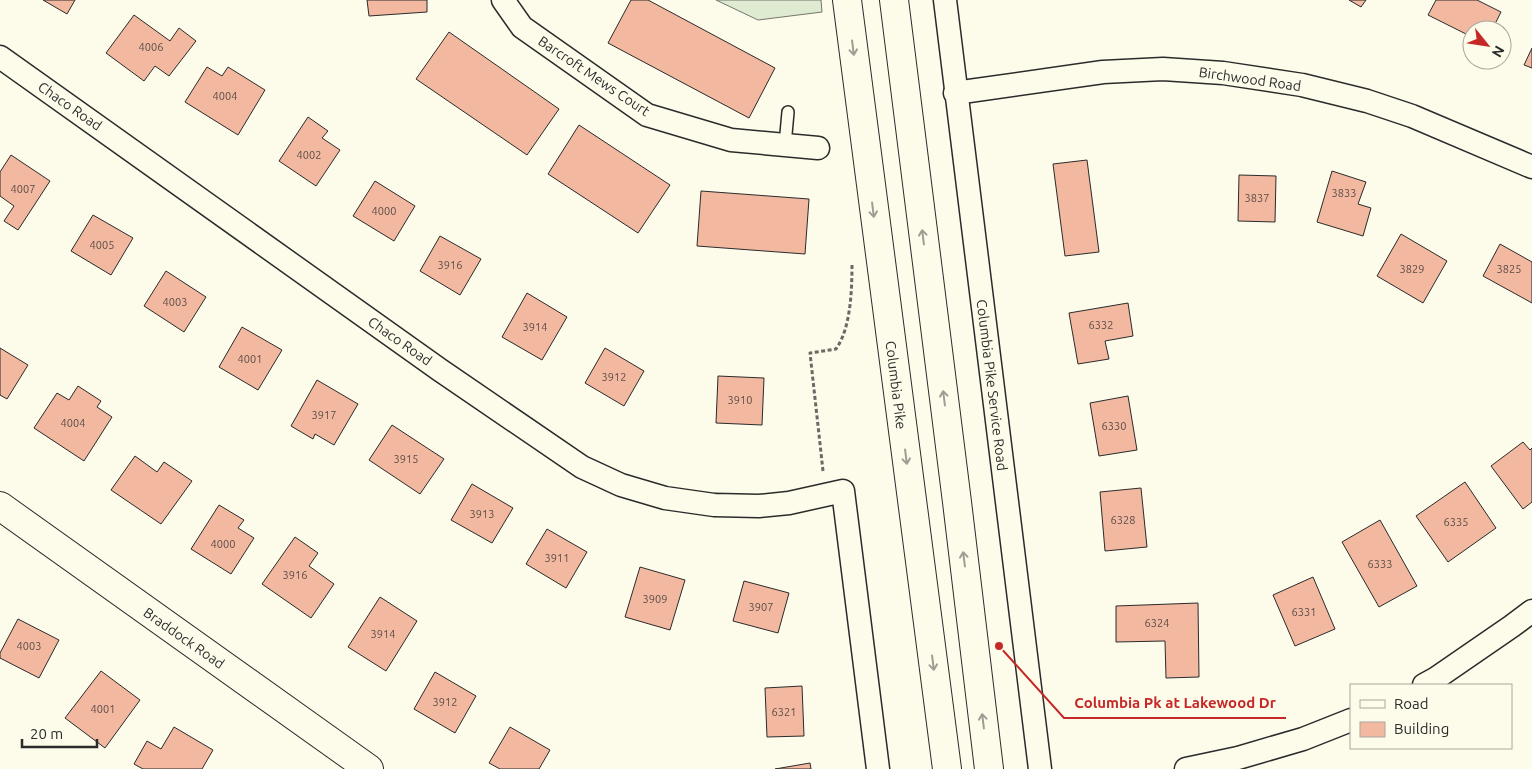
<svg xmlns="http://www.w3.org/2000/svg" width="1532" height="769" viewBox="0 0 1532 769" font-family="Ubuntu,sans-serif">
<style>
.green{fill:#deebd1;stroke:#74746e}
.building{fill:#f2b8a0;stroke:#2b2b2b}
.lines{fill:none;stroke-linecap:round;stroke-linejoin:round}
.lane-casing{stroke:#2b2b2b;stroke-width:14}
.street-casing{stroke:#2b2b2b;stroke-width:25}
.primary-casing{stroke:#2b2b2b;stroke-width:30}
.path{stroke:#6a6964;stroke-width:3;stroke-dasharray:4 2.5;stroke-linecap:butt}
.lane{stroke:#fdfbea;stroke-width:11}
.street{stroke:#fdfbea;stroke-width:22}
.primary{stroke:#fdfbea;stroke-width:28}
.oneway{stroke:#9e9d94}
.labels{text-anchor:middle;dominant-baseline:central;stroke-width:4;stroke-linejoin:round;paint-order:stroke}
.number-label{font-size:11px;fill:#5d4e48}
.street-label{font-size:14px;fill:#2b2b2b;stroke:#fdfbea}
.leader{fill:none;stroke:#c62828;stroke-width:2}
.callout-dot{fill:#c62828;stroke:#fdfbea;stroke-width:2}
.callout-label{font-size:15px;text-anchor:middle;font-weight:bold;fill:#c62828;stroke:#fdfbea;stroke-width:4;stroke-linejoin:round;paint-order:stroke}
</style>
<rect width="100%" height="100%" fill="#fdfbea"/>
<path class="green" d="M716 0H821L822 12 758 20Z"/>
<g class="building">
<path d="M43 0H75L67 14Z"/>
<path d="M367 0H427V12L369 16Z"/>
<path d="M631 0H648L775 68 749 118 608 43Z"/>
<path d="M1349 0H1366L1361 7Z"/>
<path d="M1436 0H1477L1501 12 1492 30H1472V37L1428 15Z"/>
<path d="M134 15 170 41 179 28 196 41 169 76 155 66 144 81 106 53Z"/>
<path d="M449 32 559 109 527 155 416 79Z"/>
<path d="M1532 48V68L1524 65Z"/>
<path d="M207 67 222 76 228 67 265 90 238 135 185 102Z"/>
<path d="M308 117 328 131 322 138 340 150 316 186 279 161Z"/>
<path d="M579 125 670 185 638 233 548 174Z"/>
<path d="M11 155 50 181 18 230 4 221 14 206 0 196V172Z"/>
<path d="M1087 160 1099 252 1065 256 1053 164Z"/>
<path d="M1332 171 1366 182 1358 204 1371 208 1363 236 1317 222Z"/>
<path d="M1239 175 1276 176 1275 222 1238 221Z"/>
<path d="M375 181 415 206 394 241 353 216Z"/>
<path d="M701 191 809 199 805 254 697 246Z"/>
<path d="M93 215 133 238 111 275 71 251Z"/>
<path d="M1401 234 1447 261 1423 303 1377 276Z"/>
<path d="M440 236 481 259 460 295 420 271Z"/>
<path d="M1500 244 1532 262V303L1483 276Z"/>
<path d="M166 271 206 297 184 332 144 306Z"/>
<path d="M527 293 567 317 542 360 502 337Z"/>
<path d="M1128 303 1133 336 1105 341 1109 359 1078 364 1069 313Z"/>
<path d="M242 327 282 350 258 390 219 367Z"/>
<path d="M0 348 28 365 7 399 0 395Z"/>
<path d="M605 348 644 371 624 406 585 383Z"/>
<path d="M718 376 764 378 762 425 716 423Z"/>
<path d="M317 380 358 404 334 445 315 434 313 439 291 426Z"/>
<path d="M78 386 101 401 97 407 112 417 84 461 34 428 57 393 69 400Z"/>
<path d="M1128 396 1137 450 1099 456 1090 403Z"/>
<path d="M392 425 444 459 420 494 369 460Z"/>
<path d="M1523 442 1530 450 1532 448V502L1523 509 1491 466Z"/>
<path d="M135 456 157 472 164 462 192 481 161 524 111 490Z"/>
<path d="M1465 482 1496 528 1448 562 1416 516Z"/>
<path d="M472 484 513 508 492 543 451 520Z"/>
<path d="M1141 488 1147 547 1105 551 1100 492Z"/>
<path d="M219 505 244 520 238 528 254 538 231 574 191 549Z"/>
<path d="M1380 520 1417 586 1379 607 1342 542Z"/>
<path d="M547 529 587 552 566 588 526 564Z"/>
<path d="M295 537 318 553 309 566 334 584 311 618 262 584Z"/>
<path d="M640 567 685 580 670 630 625 617Z"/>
<path d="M1313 577 1335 629 1295 646 1273 595Z"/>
<path d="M744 581 789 593 778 633 733 621Z"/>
<path d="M380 597 417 621 386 671 348 647Z"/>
<path d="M1198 603 1199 677 1166 678 1165 641 1116 642V606Z"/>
<path d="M18 619 59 640 39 678 0 658V653Z"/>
<path d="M101 671 140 700 105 748 65 718Z"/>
<path d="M435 672 476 696 455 733 414 709Z"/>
<path d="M802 686 804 736 767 737 765 688Z"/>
<path d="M174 727 213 750 202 769H143L134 764 147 741 161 749Z"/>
<path d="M510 727 550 750 539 769H500L489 763Z"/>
<path d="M810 763 811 769H775Z"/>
</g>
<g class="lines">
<defs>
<path id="lane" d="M785 145 788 112"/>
<g id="street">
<path d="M503 0 522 27 647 115 731 140 818 148"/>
<path d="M945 0 1040 769"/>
<path d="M0 57 440 370 582 467 621 485 665 498 714 505 759 506 789 503 843 491 878 769"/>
<path d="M955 93 1103 72 1163 69 1223 73 1302 85 1367 101 1412 116 1532 167"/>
<path d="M1424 685 1435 679 1512 626 1532 611"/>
<path d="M1186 769 1238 758 1303 739 1351 720"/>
</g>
<g id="primary">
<path d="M847 0 947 769"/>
<path d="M894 0 957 502 989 769"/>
<path d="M0 506 369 769"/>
</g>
</defs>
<use href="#lane" class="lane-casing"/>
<use href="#street" class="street-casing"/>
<use href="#primary" class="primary-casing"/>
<path class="path" d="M823 471 810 353 836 349C851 328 852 289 852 263"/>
<use href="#lane" class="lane"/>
<use href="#street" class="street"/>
<use href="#primary" class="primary"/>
</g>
<defs><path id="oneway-shaft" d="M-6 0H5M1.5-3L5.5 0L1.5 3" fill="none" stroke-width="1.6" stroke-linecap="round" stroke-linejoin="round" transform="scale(1.25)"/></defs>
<g class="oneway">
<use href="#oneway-shaft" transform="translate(853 48) rotate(83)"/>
<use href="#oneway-shaft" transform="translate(873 210) rotate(83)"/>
<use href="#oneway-shaft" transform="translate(923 237) rotate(-97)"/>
<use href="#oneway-shaft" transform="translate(944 398) rotate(-97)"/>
<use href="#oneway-shaft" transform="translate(906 457) rotate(83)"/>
<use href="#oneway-shaft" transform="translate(964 559) rotate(-97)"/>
<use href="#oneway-shaft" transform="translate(933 663) rotate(83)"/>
<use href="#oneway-shaft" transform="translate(983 721) rotate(-97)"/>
</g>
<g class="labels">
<g class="number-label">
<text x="151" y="47">4006</text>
<text x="225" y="96">4004</text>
<text x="309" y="155">4002</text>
<text x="23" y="189">4007</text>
<text x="1344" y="193">3833</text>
<text x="1257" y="198">3837</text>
<text x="384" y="211">4000</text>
<text x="102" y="245">4005</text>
<text x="450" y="265">3916</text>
<text x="1412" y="269">3829</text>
<text x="1509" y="269">3825</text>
<text x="175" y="302">4003</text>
<text x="1101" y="325">6332</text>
<text x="535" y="327">3914</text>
<text x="250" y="359">4001</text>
<text x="614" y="377">3912</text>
<text x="740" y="400">3910</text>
<text x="324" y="415">3917</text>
<text x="73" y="423">4004</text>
<text x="1114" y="426">6330</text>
<text x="406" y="459">3915</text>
<text x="482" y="514">3913</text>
<text x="1123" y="520">6328</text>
<text x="1456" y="522">6335</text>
<text x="223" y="544">4000</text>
<text x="557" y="558">3911</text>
<text x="1380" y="564">6333</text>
<text x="295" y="575">3916</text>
<text x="655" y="599">3909</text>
<text x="761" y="607">3907</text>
<text x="1304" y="612">6331</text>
<text x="1157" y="623">6324</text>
<text x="383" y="634">3914</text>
<text x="29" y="646">4003</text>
<text x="445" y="702">3912</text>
<text x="103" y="709">4001</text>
<text x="784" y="712">6321</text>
</g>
<g class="street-label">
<text transform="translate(594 76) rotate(34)">Barcroft Mews Court</text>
<text transform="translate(1250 79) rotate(8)">Birchwood Road</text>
<text transform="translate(70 106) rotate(35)">Chaco Road</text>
<text transform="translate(400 341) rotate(35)">Chaco Road</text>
<text transform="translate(896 385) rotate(83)">Columbia Pike</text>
<text transform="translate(992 385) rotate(83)">Columbia Pike Service Road</text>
<text transform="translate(184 638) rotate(35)">Braddock Road</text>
</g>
</g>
<path class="leader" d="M999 646L1064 718H1286"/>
<circle class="callout-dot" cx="999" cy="646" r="5"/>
<g class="callout-label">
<text x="1175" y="708">Columbia Pk at Lakewood Dr</text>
</g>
<rect x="1350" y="684" width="162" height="65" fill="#fdfbea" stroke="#a9a89e"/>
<rect x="1360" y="700" width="25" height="8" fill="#fdfbea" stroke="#a9a89e"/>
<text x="1394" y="709" font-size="15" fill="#2b2b2b">Road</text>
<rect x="1360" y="722" width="25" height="15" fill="#f2b8a0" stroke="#a9a89e"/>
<text x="1394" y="734" font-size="15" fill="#2b2b2b">Building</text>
<g transform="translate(1487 45) rotate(120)"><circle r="24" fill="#fdfbea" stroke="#a9a89e"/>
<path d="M0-4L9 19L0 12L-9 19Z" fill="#c62828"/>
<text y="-8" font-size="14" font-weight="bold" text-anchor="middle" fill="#2b2b2b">N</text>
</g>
<path d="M22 739v8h75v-8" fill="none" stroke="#2b2b2b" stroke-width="2.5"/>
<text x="30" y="739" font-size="15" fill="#2b2b2b" stroke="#fdfbea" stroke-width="4" paint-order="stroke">20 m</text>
</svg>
